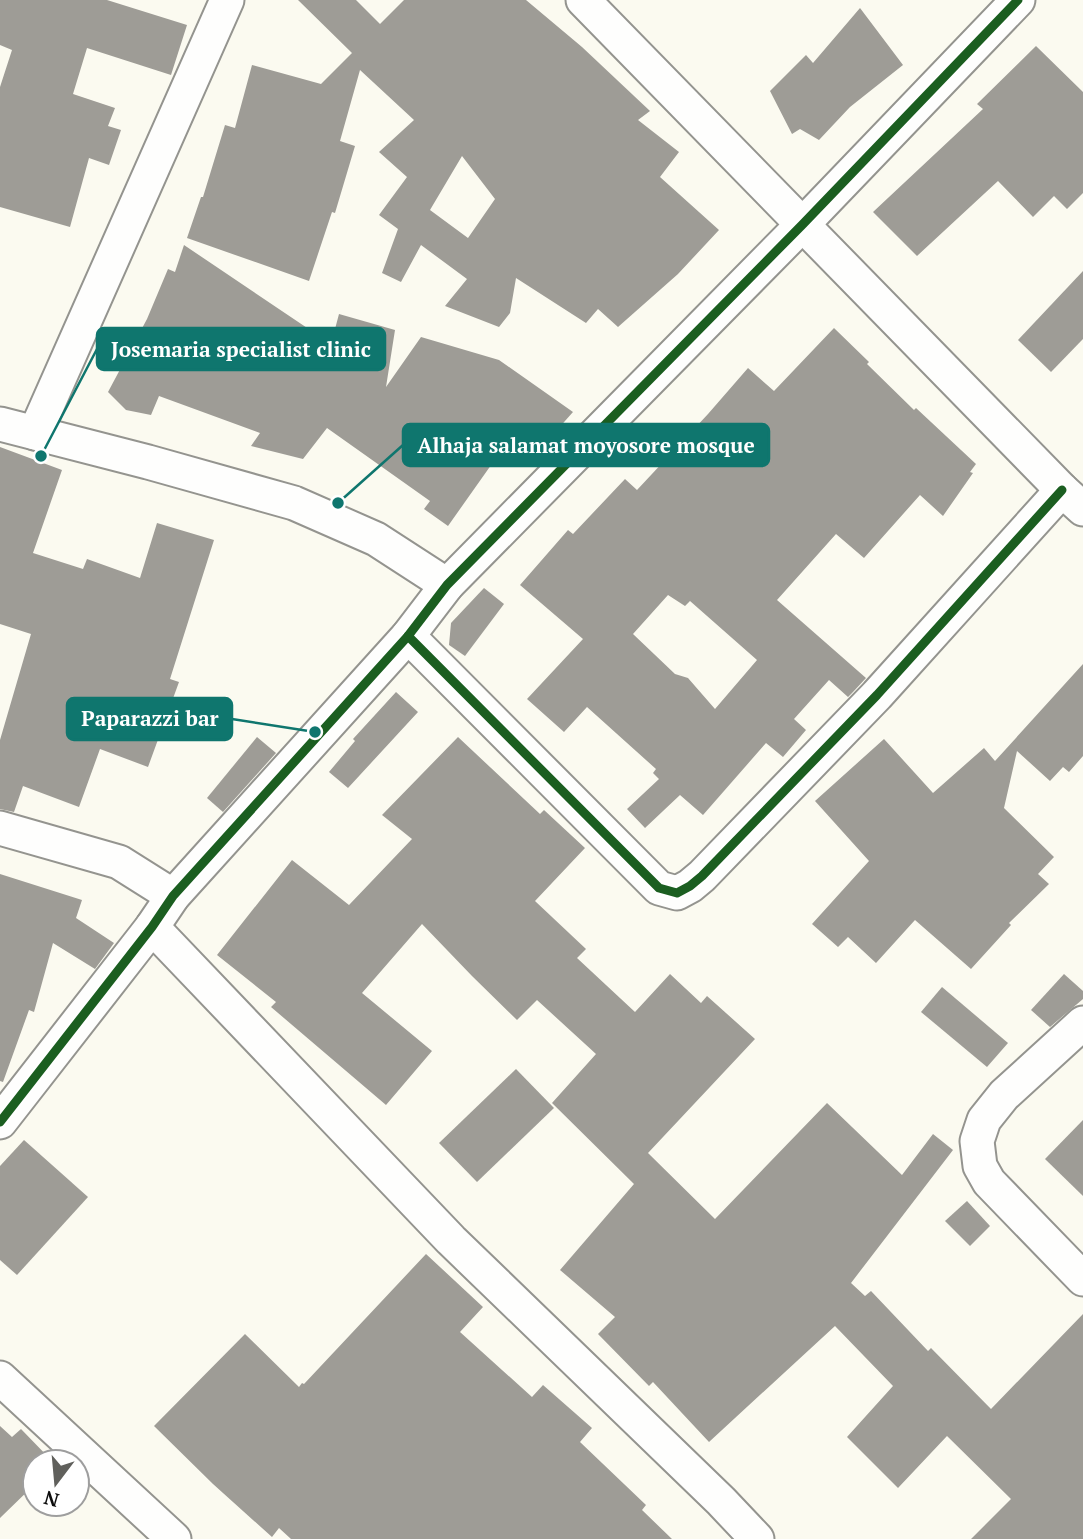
<svg xmlns="http://www.w3.org/2000/svg" width="1083" height="1539" viewBox="0 0 1083 1539" font-family="'PT Serif',serif">
<style>
.building{fill:#9e9c96;fill-rule:evenodd}
.lines{fill:none;stroke-linecap:round;stroke-linejoin:round}
.street-casing{stroke:#94948f;stroke-width:37}
.street{stroke:#fefefd;stroke-width:33}
.cycleway-casing{stroke:#fff;stroke-width:13}
.cycleway{stroke:#1b5e20;stroke-width:9}
.leader{fill:none;stroke:#0f766e;stroke-width:2.5}
.callout-dot{fill:#0f766e;stroke:#fff;stroke-width:2.5}
.callout{fill:#0f766e;stroke:#0f766e;stroke-width:2.5}
.callout-label{font-size:21px;text-anchor:middle;font-weight:bold;fill:#fff}
</style>
<rect width="100%" height="100%" fill="#fbfaf0"/>
<g class="building">
<path d="M0 0H107L187 25 171 75 87 48 73 94 115 108 108 126 121 130 109 165 89 158 70 227 0 207V87L12 50 0 45Z"/>
<path d="M298 0H356L380 24 404 0H526L582 47 650 111 638 120 679 152 660 177 719 230 678 274 618 327 598 309 586 323 516 278 510 313 499 327 445 306 467 279 421 245 401 282 382 273 398 229 379 215 407 177 379 152 414 120 360 70 340 141 355 146 335 213 332 212 309 281 187 238 201 197H203L225 125 235 128 252 65 321 84 352 53ZM462 156 495 199 468 238 430 210Z"/>
<path d="M860 8 903 65 850 107 819 140 800 129 792 134 770 91 806 55 813 63Z"/>
<path d="M1036 46 1083 92V193L1067 209 1054 196 1033 217 998 181 917 256 873 212 983 109 977 104Z"/>
<path d="M184 245 331 344 339 314 395 330 386 387 421 337 499 360 573 412 524 467 501 451 448 526 424 509 430 501 327 428 303 459 251 446 260 433 159 396 151 415 126 410 108 392 147 319 168 269 175 272Z"/>
<path d="M1083 271V339L1051 372 1018 340Z"/>
<path d="M834 328 869 362 867 364 914 410 916 408 976 464 970 472 973 473 943 516 920 495 864 558 836 534 777 600 866 678 853 692 848 697 829 680 794 719 806 730 783 757 766 743 703 815 680 795 645 828 627 809 659 779 653 773 656 769 587 707 564 732 527 699 583 639 520 585 568 530 573 534 625 479 637 490 708 414 748 368 774 391ZM668 595 685 606 690 601 757 660 715 709 688 678 675 674 633 634Z"/>
<path d="M0 447 62 470 33 553 83 569 87 559 140 578 157 523 214 540 170 679 179 682 148 767 100 749 79 807 23 786 14 812 0 809V740L31 634 0 624Z"/>
<path d="M484 588 504 604 465 656 449 645 451 623Z"/>
<path d="M1083 664V756L1069 772 1063 767 1050 781 1017 751 1004 808 1054 857 1038 874 1049 884 1009 923 1011 925 971 969 915 920 876 963 848 937 838 947 812 924 869 861 815 801 884 739 933 793 984 748 995 761Z"/>
<path d="M396 692 418 712 348 788 329 772 355 741 353 739Z"/>
<path d="M257 737 276 753 223 812 207 798Z"/>
<path d="M458 737 540 814 544 810 585 848 535 901 586 949 577 958 635 1012 670 974 701 1003 707 996 755 1039 648 1153 715 1219 827 1103 902 1175 933 1134 953 1150 851 1283 865 1296 871 1291 928 1351 931 1348 991 1409 1083 1314V1539H971L1011 1499 947 1436 898 1488 847 1437 893 1386 835 1326 709 1442 653 1382 649 1386 598 1334 615 1317 560 1270 634 1184 552 1103 596 1054 537 1000 517 1020 472 976 422 924 362 993 432 1051 386 1105 271 1007 276 1002 217 955 292 860 349 905 412 839 382 815Z"/>
<path d="M0 874 82 900 76 918 114 943 95 969 53 943 34 1012 29 1010 3 1082 0 1081Z"/>
<path d="M1064 974 1083 991V999L1050 1027 1031 1010Z"/>
<path d="M942 987 1008 1043 987 1067 921 1012Z"/>
<path d="M516 1069 554 1108 477 1182 439 1143Z"/>
<path d="M1083 1120V1196L1045 1159Z"/>
<path d="M24 1140 88 1197 17 1275 0 1260V1166Z"/>
<path d="M967 1201 990 1226 970 1246 945 1221Z"/>
<path d="M426 1254 483 1307 460 1332 532 1397 543 1385 592 1428 580 1442 646 1505 642 1510 672 1539H291L279 1528 272 1537 213 1484 154 1426 245 1334 299 1387 302 1383 304 1384Z"/>
<path d="M0 1426 12 1437 21 1429 53 1462H35V1484L0 1518Z"/>
</g>
<g class="lines">
<defs>
<g id="street">
<path d="M583 0 1062 490 1083 509"/>
<path d="M0 424 148 462 294 503 376 539 447 585"/>
<path d="M35 433 227 0"/>
<path d="M408 636 659 888 677 893 690 886 702 876 877 695 1062 490"/>
<path d="M0 828 119 862 173 896"/>
<path d="M152 927 451 1240 721 1501 757 1539"/>
<path d="M1083 1023 1004 1095 984 1120 977 1141 980 1166 989 1182 1083 1279"/>
<path d="M0 1122 152 927 173 896 408 636 447 585 803 224 1018 0"/>
<path d="M0 1378 174 1539"/>
</g>
</defs>
<use href="#street" class="street-casing"/>
<use href="#street" class="street"/>
<defs>
<g id="cycleway">
<path d="M408 636 659 888 677 893 690 886 702 876 877 695 1062 490"/>
<path d="M0 1122 152 927 173 896 408 636 447 585 803 224 1018 0"/>
</g>
</defs>
<use href="#cycleway" class="cycleway-casing"/>
<use href="#cycleway" class="cycleway"/>
</g>
<path class="leader" d="M41 456L97 349M338 503L403 445M315 732L232 719"/>
<g class="callout-dot">
<circle cx="41" cy="456" r="7"/>
<circle cx="338" cy="503" r="7"/>
<circle cx="315" cy="732" r="7"/>
</g>
<g class="callout">
<rect x="97" y="328" width="288" height="42" rx="7"/>
<rect x="403" y="424" width="366" height="42" rx="7"/>
<rect x="67" y="698" width="165" height="42" rx="7"/>
</g>
<g class="callout-label">
<text x="241" y="357">Josemaria specialist clinic</text>
<text x="586" y="453">Alhaja salamat moyosore mosque</text>
<text x="150" y="726">Paparazzi bar</text>
</g>
<g transform="translate(56 1483) rotate(196)"><circle r="33" fill="#ffffff" stroke="#9e9e9e" stroke-width="2"/>
<path d="M0-5L12 26L0 18L-12 26Z" fill="#60605c"/>
<text y="-10" font-size="19" font-weight="bold" text-anchor="middle" fill="#0d0d0d">N</text>
</g>
</svg>
